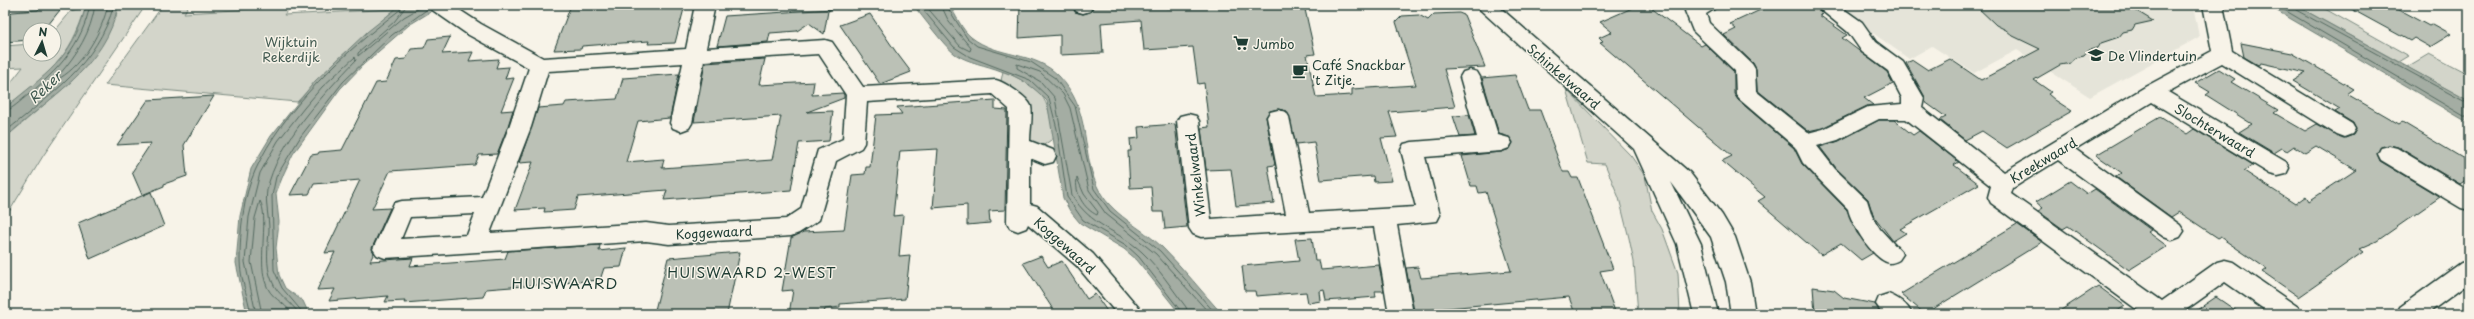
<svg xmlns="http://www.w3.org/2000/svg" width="2474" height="319" viewBox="0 0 2474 319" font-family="'Playpen Sans',sans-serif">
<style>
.built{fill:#e5e4d9}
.green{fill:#d3d5ca;stroke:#79897f}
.water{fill:#a4ada3;stroke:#6f8077}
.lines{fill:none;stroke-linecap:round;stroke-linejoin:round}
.shore{stroke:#546a60;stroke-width:1}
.building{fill:#bbc1b6;stroke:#1f3d34}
.minor-casing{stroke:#1f3d34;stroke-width:3}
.minor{fill:#f7f3e8;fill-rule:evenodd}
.labels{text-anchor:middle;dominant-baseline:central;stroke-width:3;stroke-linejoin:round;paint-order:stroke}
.park-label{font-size:13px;fill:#435b52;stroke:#f7f3e8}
.poi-label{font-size:13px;fill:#1f3d34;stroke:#f7f3e8;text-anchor:start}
.street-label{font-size:13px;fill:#1f3d34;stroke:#f7f3e8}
.water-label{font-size:14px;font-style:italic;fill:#405950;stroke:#f7f3e8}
.neighbourhood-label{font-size:14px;letter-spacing:1px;fill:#1f3d34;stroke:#f7f3e8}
.quarter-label{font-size:15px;letter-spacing:1px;fill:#1f3d34;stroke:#f7f3e8}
</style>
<rect width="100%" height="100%" fill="#f7f3e8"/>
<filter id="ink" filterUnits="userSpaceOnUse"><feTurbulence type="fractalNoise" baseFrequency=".025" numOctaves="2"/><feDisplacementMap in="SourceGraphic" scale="8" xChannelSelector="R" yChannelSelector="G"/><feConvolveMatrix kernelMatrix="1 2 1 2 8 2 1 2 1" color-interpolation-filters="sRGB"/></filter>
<g filter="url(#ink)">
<path class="built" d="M1834 5H2173L2194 10 2199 37 2090 97 2017 50 1974 73 1932 46 1909 59Z"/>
<g class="green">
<path d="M118 5H146L43 156 9 212 6 225 8 281 5 309V138L71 82 116 17Z"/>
<path d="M163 5H189L184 13 290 7 284 15 395 9 336 61 297 102 105 85Z"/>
<path d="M2295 5H2318L2409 56 2399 62Z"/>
<path d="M86 6C69 62 48 73 5 108V90L23 67 5 68V46L30 44V54H54V32L71 11Z"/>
<path d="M2429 54 2469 75V101L2407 67Z"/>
<path d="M1003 71C1044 90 1047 94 1054 138L1025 158 1024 106 1000 86Z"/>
<path d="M1566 89 1631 156 1645 176 1652 211 1662 229 1678 273 1680 314H1638L1634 262 1629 238 1619 198 1605 164 1588 163Z"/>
</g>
<g class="water">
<path d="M86 5H118C107 67 47 98 5 138V108C45 74 73 60 86 5Z"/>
<path d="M401 5H442L409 25 364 64 340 89 293 154 284 173 276 193 279 222 276 248 279 275 285 288 303 301 309 314H247L236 263 240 216 251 169 271 136 315 81 367 32Z"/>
<path d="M913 5H949C956 15 962 30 971 37 997 58 1035 51 1059 76 1092 111 1080 148 1097 186 1110 215 1142 227 1163 248 1184 269 1202 292 1222 314H1180L1137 260 1124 249 1080 223 1070 211 1063 198 1047 101C1034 87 1020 77 1001 71 986 65 969 63 955 54 943 45 924 18 913 5Z"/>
<path d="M2267 5H2295L2469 101V123Z"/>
</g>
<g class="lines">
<g class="shore">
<path d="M95 5C91 33 77 54 59 75L60 78C84 64 102 31 108 5"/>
<path d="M407 5 394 22 358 53V56L404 17 425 5"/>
<path d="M919 5 954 47 970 57 1030 80 1049 98 1057 129 1067 197 1083 220 1126 245 1139 257 1183 314"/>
<path d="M925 5 960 46 970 51 971 48 949 22 941 5"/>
<path d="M946 5 967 38 977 46 1031 62 1055 78 1075 106 1094 189 1110 211 1160 251 1216 314"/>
<path d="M2276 5 2469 119"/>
<path d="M2294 5 2296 10 2469 104"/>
<path d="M5 111C13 109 21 100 28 95 58 70 82 45 90 5"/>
<path d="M5 132C51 94 97 65 114 5"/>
<path d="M1077 178 1084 194 1098 212 1097 215C1084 209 1074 193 1077 178Z"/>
<path d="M251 314C248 296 240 279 240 260 240 231 243 197 255 171 283 108 347 50 401 9L402 5"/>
<path d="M256 314 245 262 249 217 260 173 278 141 304 108 322 87 355 57 356 60C324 94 277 143 267 190 265 203 269 217 269 230 268 247 265 265 272 281 277 295 292 302 299 314"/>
<path d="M262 314 251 262 255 218 260 201C269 216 258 258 265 281 270 300 284 300 292 314"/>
<path d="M304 314 282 288 274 270 272 196 276 177 301 136 343 82 392 35 429 8"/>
<path d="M1188 314 1186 307C1172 289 1159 268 1142 252 1118 230 1090 226 1072 195L1055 98 1041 82 1017 68V64L1040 72 1063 94 1070 108 1089 190 1106 214 1156 254 1210 314"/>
</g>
</g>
<g class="building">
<path d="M42 5H64L44 30H30V40L5 42V20L12 12 38 10Z"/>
<path d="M571 5H685L675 43 648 44 649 41 582 46 581 49 554 50Z"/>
<path d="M1020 5H1072L1075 12 1083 14 1090 12 1094 5H1167V8L1212 5H1304L1315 54 1307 55 1316 97 1352 95V89L1416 85 1396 22 1402 16 1419 15 1428 20 1434 14 1459 13 1464 15 1485 67 1444 69 1455 107 1389 112 1397 137 1381 138 1392 181 1374 182 1373 176 1321 180 1314 142 1296 144 1287 111 1278 109 1270 111 1266 117 1275 165 1268 166 1274 203 1236 206 1231 169 1206 170 1201 128 1209 127 1204 83 1198 84 1193 47 1144 50 1141 20 1101 23 1103 53 1060 55V35L1019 38Z"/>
<path d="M1639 5 1650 7 1701 46 1705 44 1734 72V94L1738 100 1794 148 1802 164 1847 210 1857 233 1873 253 1861 260 1841 243 1821 255 1758 201 1765 197 1722 161 1732 156 1600 43 1603 42 1599 38 1612 32 1600 22Z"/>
<path d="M1771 5H1814L1823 14 1819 15 1847 35 1842 38 1887 72 1893 83 1864 98 1873 105 1867 106 1822 128 1808 131 1757 90 1756 69 1753 63 1724 35 1736 29 1730 24Z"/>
<path d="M1975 5H2127L2153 21 2135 25 2132 30 2123 32 2119 37 2101 43 2098 48 2089 50 2084 56 2075 58 2071 63 2060 65 2034 80 2051 92 2048 94 2055 100 2072 111 2007 148 1982 131 1965 140 1940 120 1946 117 1925 102V97L1906 63 1913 60 1928 70 1950 59 1981 80 2040 49 2013 36 2006 30 1996 25Z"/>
<path d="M2344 5H2390L2429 26 2433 24 2451 34 2430 47 2414 38 2410 41Z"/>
<path d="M832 9 828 11 824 34 809 23 797 31 770 33 768 42 717 46 725 16Z"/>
<path d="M870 14 896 52 911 72 880 84 840 25Z"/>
<path d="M450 37 442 54 473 52 469 61 499 59 496 68 509 67 505 79 514 78 501 111 513 110 508 126 497 154 479 155 475 165 390 171 372 209 390 208 372 248 374 253 370 261 413 258 410 266 505 259 508 251 600 245 599 251 626 248 621 267 604 268 600 280 486 289 483 297 404 303 405 301 385 302 388 296 329 301 335 289 317 290 335 252 325 253 360 180 314 184 309 194 290 195 311 155 318 154 319 152 342 150 376 83 386 82 396 60 406 59 411 49 424 48 428 39Z"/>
<path d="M2241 43 2292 53 2354 89 2347 94 2399 124 2402 122 2469 162V178L2460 184 2398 147 2389 145 2381 147 2377 153 2380 161 2440 197 2377 241 2359 249 2363 252 2299 297 2263 272 2267 269 2220 237 2218 238 2179 212 2171 217 2116 177 2122 173 2096 155 2160 117 2187 134 2194 129 2253 165 2244 171 2295 204 2306 196 2309 201 2356 170 2316 146 2305 153 2294 146 2287 151 2282 148 2274 153 2239 132 2252 124 2206 95 2210 92 2195 83 2219 69 2235 79 2231 82 2278 110 2274 113 2305 131 2317 124 2345 138 2353 135 2356 130 2353 123 2335 112 2340 109 2293 81 2306 73 2261 63 2258 65 2244 57Z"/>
<path d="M765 59 759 85 814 82 812 95 843 93 844 95V98L807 112 833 111 829 141 799 143 791 190 664 200 667 190 578 197 574 210 544 212 545 208 515 210 533 162 519 163 538 108 564 106 566 102 617 99 623 78 679 74 670 118 638 121 626 162 664 159 662 168 772 160 781 116 694 122 705 63Z"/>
<path d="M1515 75 1528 110H1540L1563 172H1569L1572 178H1578L1613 269 1600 271 1616 314H1575L1569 297 1414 311 1406 268 1418 267 1421 278 1511 271 1486 192 1479 193 1477 186H1471L1462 156 1501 152 1510 149 1513 142 1509 137 1499 134 1482 78Z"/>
<path d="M214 96 184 145 187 176 164 184V186L142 195 132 172 151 143 117 145 148 100Z"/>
<path d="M995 100V109L1007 110 1005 210 989 211 990 223 967 225V205L933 208 938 149 900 151 893 216 903 215 899 256 910 255 905 299 840 304V307L825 309 824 314H789L793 290 782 291 791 238 803 232 844 230 852 175 865 174 866 167H870L876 115 902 114 897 107Z"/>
<path d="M1469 115 1475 136 1460 137 1453 116Z"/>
<path d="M1879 120H1894L1913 135 1919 131 1959 162 1954 165 1979 184 1900 229 1906 233 1893 241 1873 215 1868 199 1836 168 1820 147 1839 141Z"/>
<path d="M1175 124 1187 227 1165 229 1163 212H1153L1151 187 1130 188 1128 151H1131L1130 139 1139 138 1138 127Z"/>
<path d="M2070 181 2087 194 2095 189 2151 230 2148 232 2167 246 2129 270 2068 226 2063 229 2038 211 2043 208 2036 202Z"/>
<path d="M151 192 164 226 90 259 78 223Z"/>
<path d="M2017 224 2042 242 1925 314 1901 294Z"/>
<path d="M1312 238 1315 260H1319L1321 270 1379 265 1384 291H1375L1376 297 1326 301 1324 290 1320 291 1321 301 1308 303 1306 292 1256 296 1255 291H1245L1242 266 1299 261 1295 239Z"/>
<path d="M740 252 727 314H654L668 258Z"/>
<path d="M1041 256 1048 267 1062 261 1087 299 1095 294 1109 314H1056L1023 263Z"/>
<path d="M2098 286 2125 306 2113 314H2055Z"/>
<path d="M1813 287 1834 290 1844 298 1875 304 1881 314H1815Z"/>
<path d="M2216 297 2241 314H2191Z"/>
</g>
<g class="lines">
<defs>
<g id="minor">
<path d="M428 5H452L481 24 543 58 686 49 695 5H715L706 48 825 40 832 42 863 87 996 80C1004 82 1028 97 1031 106 1033 116 1030 130 1030 141L1053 150 1056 156 1053 162 1045 164 1030 158V204L1037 206 1093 254 1144 314H1117L1077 266 1028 224 1026 228 1018 231 1010 228 1007 222 1009 109 992 94 867 102 864 143 861 148 836 161 819 220 799 233 791 236 669 244 646 241 385 258 377 255 373 249 394 203 402 201 482 197 509 127 529 68 467 34 431 9ZM819 54 846 95 843 139 818 150 801 209 786 219 669 226 646 223 490 233 531 127 548 71 683 63 670 123 673 128 681 131 689 128 692 123 704 61ZM475 214 467 235 401 239 410 217Z"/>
<path d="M1073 5H1093L1090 11 1083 13 1076 11Z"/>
<path d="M1475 5H1497L1690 173 1722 215 1735 237 1750 282 1755 314H1731L1726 282 1711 237 1671 182 1701 244 1718 314H1694L1677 244 1634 149Z"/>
<path d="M1691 5H1717L1714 9 1706 14 1709 23 1752 64 1755 69 1756 91 1808 133 1823 129 1868 107 1902 104V98L1888 71 1862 52 1848 32 1815 5H1838L1862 22 1876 42 1903 62 1924 98 1922 108 2004 172 2145 87 2212 51 2203 5H2223L2232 51 2352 124 2355 129 2352 134 2344 137 2336 134 2222 63 2168 92 2286 162 2289 168 2286 174 2278 176 2270 174 2152 102 2075 149 2180 225 2184 231 2180 237 2172 240 2164 237 2058 160 2013 188 2011 194 2162 301 2217 262 2225 260 2233 262 2298 307 2301 314H2271L2225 282 2180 314H2143L1991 203 1988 197 1991 186 1906 119H1879L1838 140 1817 146 1835 169 1867 200 1872 216 1880 229 1903 254 1899 260C1897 261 1893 263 1890 263 1874 261 1851 224 1848 209L1803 163 1795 147 1739 99 1736 94 1735 71 1693 31 1685 11Z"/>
<path d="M1470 70 1477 72 1480 77 1498 135 1509 138 1512 143 1509 148 1501 151 1425 157 1440 215 1437 221 1397 225 1413 314H1389L1374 227 1201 237 1193 234 1189 228 1177 121 1180 116 1188 114 1196 116 1199 121 1211 219 1286 214 1267 117 1270 112 1278 110 1286 112 1289 117 1309 213 1416 207 1401 150 1404 144 1412 142 1477 137 1460 77 1463 72Z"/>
<path d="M2389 146 2397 148 2469 191V210L2461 208 2381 160 2378 154 2381 148Z"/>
<path d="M2469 261V283L2427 314H2397L2400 307 2461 263Z"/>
<path d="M1888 294C1899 298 1907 304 1912 314H1883L1876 304 1879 297Z"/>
</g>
</defs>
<use href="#minor" class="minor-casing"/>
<use href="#minor" class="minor"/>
</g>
</g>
<defs>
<symbol id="supermarket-bare" viewBox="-9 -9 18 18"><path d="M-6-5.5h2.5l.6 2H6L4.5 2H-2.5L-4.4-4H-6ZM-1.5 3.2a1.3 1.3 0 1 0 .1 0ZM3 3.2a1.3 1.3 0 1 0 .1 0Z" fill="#1f3d34" stroke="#f7f3e8" stroke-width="2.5" paint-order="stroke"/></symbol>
<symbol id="school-bare" viewBox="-9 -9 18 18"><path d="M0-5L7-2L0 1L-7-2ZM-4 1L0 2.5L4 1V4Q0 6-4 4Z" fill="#1f3d34" stroke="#f7f3e8" stroke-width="2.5" paint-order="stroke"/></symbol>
<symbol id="cafe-bare" viewBox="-9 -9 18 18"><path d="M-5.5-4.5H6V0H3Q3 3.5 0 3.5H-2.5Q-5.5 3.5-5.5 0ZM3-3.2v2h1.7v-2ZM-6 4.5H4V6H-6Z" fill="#1f3d34" stroke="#f7f3e8" stroke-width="2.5" paint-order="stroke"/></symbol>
</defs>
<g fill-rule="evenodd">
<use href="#supermarket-bare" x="1230" y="32" width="22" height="22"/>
<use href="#school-bare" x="2085" y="44" width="22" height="22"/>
<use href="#cafe-bare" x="1289" y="60" width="22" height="22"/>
</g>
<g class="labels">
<g class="park-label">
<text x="291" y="41">Wijktuin<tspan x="291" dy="15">Rekerdijk</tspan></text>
</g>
<g class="poi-label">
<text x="1253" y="43">Jumbo</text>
<text x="2108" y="55">De Vlindertuin</text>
<text x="1312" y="64">Café Snackbar<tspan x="1312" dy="15">'t Zitje.</tspan></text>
</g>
<g class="street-label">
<text transform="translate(1564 76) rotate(41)">Schinkelwaard</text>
<text transform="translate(2215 130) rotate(31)">Slochterwaard</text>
<text transform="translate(2043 160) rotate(-31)">Kreekwaard</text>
<text transform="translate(1195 175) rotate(-97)">Winkelwaard</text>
<text transform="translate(714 232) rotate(-3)">Koggewaard</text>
<text transform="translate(1065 245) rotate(42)">Koggewaard</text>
</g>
<g class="water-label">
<text transform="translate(45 87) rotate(-43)">Reker</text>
</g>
<g class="neighbourhood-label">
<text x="752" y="272">HUISWAARD 2-WEST</text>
</g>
<g class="quarter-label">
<text x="565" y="282">HUISWAARD</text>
</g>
</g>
<rect width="2474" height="319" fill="none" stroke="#f7f3e8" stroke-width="20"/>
<rect x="10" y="10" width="2454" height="299" fill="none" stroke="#1f3d34" stroke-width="1.5" filter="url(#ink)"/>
<g transform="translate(42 42) rotate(5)"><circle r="19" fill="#f7f3e8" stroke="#a1aaa0"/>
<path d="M0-3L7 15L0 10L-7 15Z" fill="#1f3d34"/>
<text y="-6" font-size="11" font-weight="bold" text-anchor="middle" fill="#1f3d34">N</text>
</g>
</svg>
